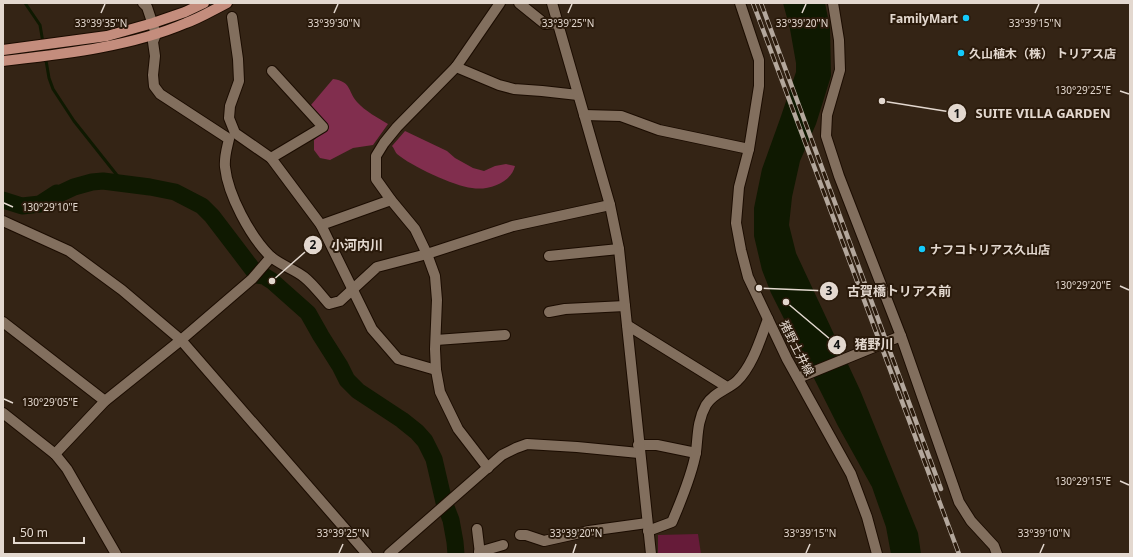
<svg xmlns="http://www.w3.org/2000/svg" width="1133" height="557" viewBox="0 0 1133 557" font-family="'Noto Sans','Noto Sans JP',sans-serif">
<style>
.green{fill:#661b39}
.forest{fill:#812e4e}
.water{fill:#0f1901}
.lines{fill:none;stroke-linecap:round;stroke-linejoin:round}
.stream{stroke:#0f1901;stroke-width:3}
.river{stroke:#0f1901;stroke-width:17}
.street-casing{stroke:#1b0c01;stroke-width:12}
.secondary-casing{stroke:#1b0c01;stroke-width:12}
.primary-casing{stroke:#1b0c01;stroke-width:12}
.street{stroke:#826f5e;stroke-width:10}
.secondary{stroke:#826f5e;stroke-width:10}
.primary{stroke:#c48d7d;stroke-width:10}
.rail-casing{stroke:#b3a79c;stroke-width:4.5}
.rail{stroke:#2a1a0b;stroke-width:3;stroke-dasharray:9;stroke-linecap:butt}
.ticks{fill:none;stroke:#e3d8cf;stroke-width:1.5}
.poi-dot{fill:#14cafb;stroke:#2a1a0b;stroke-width:1.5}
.labels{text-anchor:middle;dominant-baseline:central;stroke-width:4;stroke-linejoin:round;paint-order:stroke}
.poi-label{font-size:12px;font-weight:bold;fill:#e3d8cf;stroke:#2a1a0b;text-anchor:start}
.street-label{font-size:12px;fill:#e3d8cf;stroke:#2a1a0b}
.ticks-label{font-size:10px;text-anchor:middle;fill:#e3d8cf;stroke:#2a1a0b;stroke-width:4;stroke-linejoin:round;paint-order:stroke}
.leader{fill:none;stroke:#e3d8cf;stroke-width:1.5}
.callout-dot{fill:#e3d8cf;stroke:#2a1a0b;stroke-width:1.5}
.mark-label{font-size:12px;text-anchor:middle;font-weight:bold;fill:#111}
.callout-label{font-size:13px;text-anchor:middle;font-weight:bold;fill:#e3d8cf;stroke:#2a1a0b;stroke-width:4;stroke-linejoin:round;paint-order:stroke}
</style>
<rect width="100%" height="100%" fill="#342415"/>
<path class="green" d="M698 534 701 554H658V535Z"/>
<g class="forest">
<path d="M333 79C352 82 347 90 357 102 365 111 378 118 388 124L373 145 353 148 330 160 320 158 314 150V140L329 127 311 105Z"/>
<path d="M405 131 447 151 455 158 473 168 484 171 495 166 506 164 515 166C511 183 488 191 472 188 454 186 411 166 397 154 395 152 394 148 392 146Z"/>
</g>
<path class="water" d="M783 3H825L830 28 831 76 816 124 800 161 792 197 789 225 796 253 860 390 918 533 921 554H891L886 527 872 487 838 426 771 293 762 270 754 236V208L762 169 780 119 796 72V63L790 29Z"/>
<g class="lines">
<path class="stream" d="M25 3 40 25 49 78 53 89 74 121 124 184"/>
<path class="river" d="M3 200 22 206 40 204 57 193 59 194 74 187 92 182 103 181 150 187 175 192 202 206 212 216 257 275 264 276 272 281 308 313 321 336 340 366 347 380 358 391 402 420 417 432 425 441 434 459 444 502 451 520 455 542 456 554"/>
<defs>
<g id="street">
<path d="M143 3 147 7 156 34 153 42 155 56 153 75 154 86 160 94 229 139C227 148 224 157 225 167 228 195 250 236 270 256 280 265 294 269 304 277 313 284 321 295 329 304L340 301 377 267 427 254 513 226 610 205"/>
<path d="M519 3 545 24 558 23"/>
<path d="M833 3 839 40 840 70 827 115 826 136 839 176 901 336 959 502 971 521 994 546 997 554"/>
<path d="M232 17 238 59 239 81 230 106 229 118 235 133 271 158 321 225 372 329 398 359 436 370"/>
<path d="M456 67 499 85 514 89 542 91 578 95"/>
<path d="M584 115 621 116 659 130 749 149"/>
<path d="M271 158 323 127 272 71"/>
<path d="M321 225 391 200"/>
<path d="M549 256 619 249"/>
<path d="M549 312 565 309 625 306"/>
<path d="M3 322 105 401"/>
<path d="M627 325 727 387"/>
<path d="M436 340 505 335"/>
<path d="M798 378 901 336"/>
<path d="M3 413 55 454 67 469 116 554"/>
<path d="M638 445H657L696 453"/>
<path d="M55 454 105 401 181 340 252 279 271 257"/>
<path d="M488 468 458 429 440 392 436 370 435 349 437 300 435 276 427 254 415 229 391 200 376 179V156L384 143 397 127 456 67 500 3"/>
<path d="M477 529 480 554"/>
<path d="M648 531 672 522C681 501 692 475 696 452 698 436 697 421 706 405 713 393 727 390 737 381 753 365 760 340 768 319"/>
<path d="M520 535H526L544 541 589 531 647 523"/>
<path d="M479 552 503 545"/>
<path d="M389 554 502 455 516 448 527 444 577 447 639 453"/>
</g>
<g id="secondary">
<path d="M552 3 610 205 619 249 651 554"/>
<path d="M740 3 759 60V86L749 149 739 187 736 223 741 250 748 277 787 359 851 474 867 517 877 554"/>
<path d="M3 221 69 251 122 290 181 340 367 554"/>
</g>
<g id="primary">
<path d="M3 50 107 36 153 23 185 12 204 3"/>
<path d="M3 61C63 54 130 47 186 23 200 18 213 10 227 3"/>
</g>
</defs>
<use href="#street" class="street-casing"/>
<use href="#secondary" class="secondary-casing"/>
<use href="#primary" class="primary-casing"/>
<use href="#street" class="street"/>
<use href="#secondary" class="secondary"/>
<use href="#primary" class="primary"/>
<defs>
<g id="rail">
<path d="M753 3 959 554"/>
<path d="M761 3 941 489"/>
</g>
</defs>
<use href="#rail" class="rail-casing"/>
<use href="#rail" class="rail"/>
</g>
<path class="ticks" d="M101 13 105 4M334 13 338 4M568 13 572 4M802 13 806 4M1035 13 1039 4M1120 91 1129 94M4 203 13 207M1120 286 1129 290M4 399 13 403M1120 481 1129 485M339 553 343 544M573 553 576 544M806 553 810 544M1040 553 1044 544"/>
<g class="poi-dot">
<circle cx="966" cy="18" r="4"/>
<circle cx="961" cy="53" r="4"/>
<circle cx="922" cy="249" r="4"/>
</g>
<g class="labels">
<g class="poi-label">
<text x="958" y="18" text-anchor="end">FamilyMart</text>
<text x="969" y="53">久山植木（株） トリアス店</text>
<text x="930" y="249">ナフコトリアス久山店</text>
</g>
<g class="street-label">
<text transform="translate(797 348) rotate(63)">猪野土井線</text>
</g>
</g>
<g class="ticks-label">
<text x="334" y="27">33°39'30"N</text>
<text x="568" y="27">33°39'25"N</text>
<text x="802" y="27">33°39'20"N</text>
<text x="1035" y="27">33°39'15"N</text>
<text x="101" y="27">33°39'35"N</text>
<text x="1083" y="94">130°29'25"E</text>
<text x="50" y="211">130°29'10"E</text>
<text x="1083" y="289">130°29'20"E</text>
<text x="50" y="406">130°29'05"E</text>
<text x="1083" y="485">130°29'15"E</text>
<text x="343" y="537">33°39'25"N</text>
<text x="576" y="537">33°39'20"N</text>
<text x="810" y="537">33°39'15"N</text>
<text x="1044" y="537">33°39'10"N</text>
</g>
<path class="leader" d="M882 101L957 113M272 281L313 245M759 288L829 291M786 302L837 345"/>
<g class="callout-dot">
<circle cx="882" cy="101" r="4"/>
<circle cx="272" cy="281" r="4"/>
<circle cx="759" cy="288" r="4"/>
<circle cx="786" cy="302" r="4"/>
<circle cx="957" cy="113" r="10"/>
<circle cx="313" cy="245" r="10"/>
<circle cx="829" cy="291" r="10"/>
<circle cx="837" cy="345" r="10"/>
</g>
<g class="mark-label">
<text x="957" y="118">1</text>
<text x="313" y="249">2</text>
<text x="829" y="295">3</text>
<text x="837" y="349">4</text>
</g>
<g class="callout-label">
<text x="1043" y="118">SUITE VILLA GARDEN</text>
<text x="357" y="250">小河内川</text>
<text x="899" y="296">古賀橋トリアス前</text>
<text x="874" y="349">猪野川</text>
</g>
<rect width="1133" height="557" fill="none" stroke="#e3d8cf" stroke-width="8"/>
<path d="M14 537v6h70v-6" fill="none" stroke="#e3d8cf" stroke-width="2"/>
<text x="20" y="537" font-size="12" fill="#e3d8cf" stroke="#2a1a0b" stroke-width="3" paint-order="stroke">50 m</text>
</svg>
